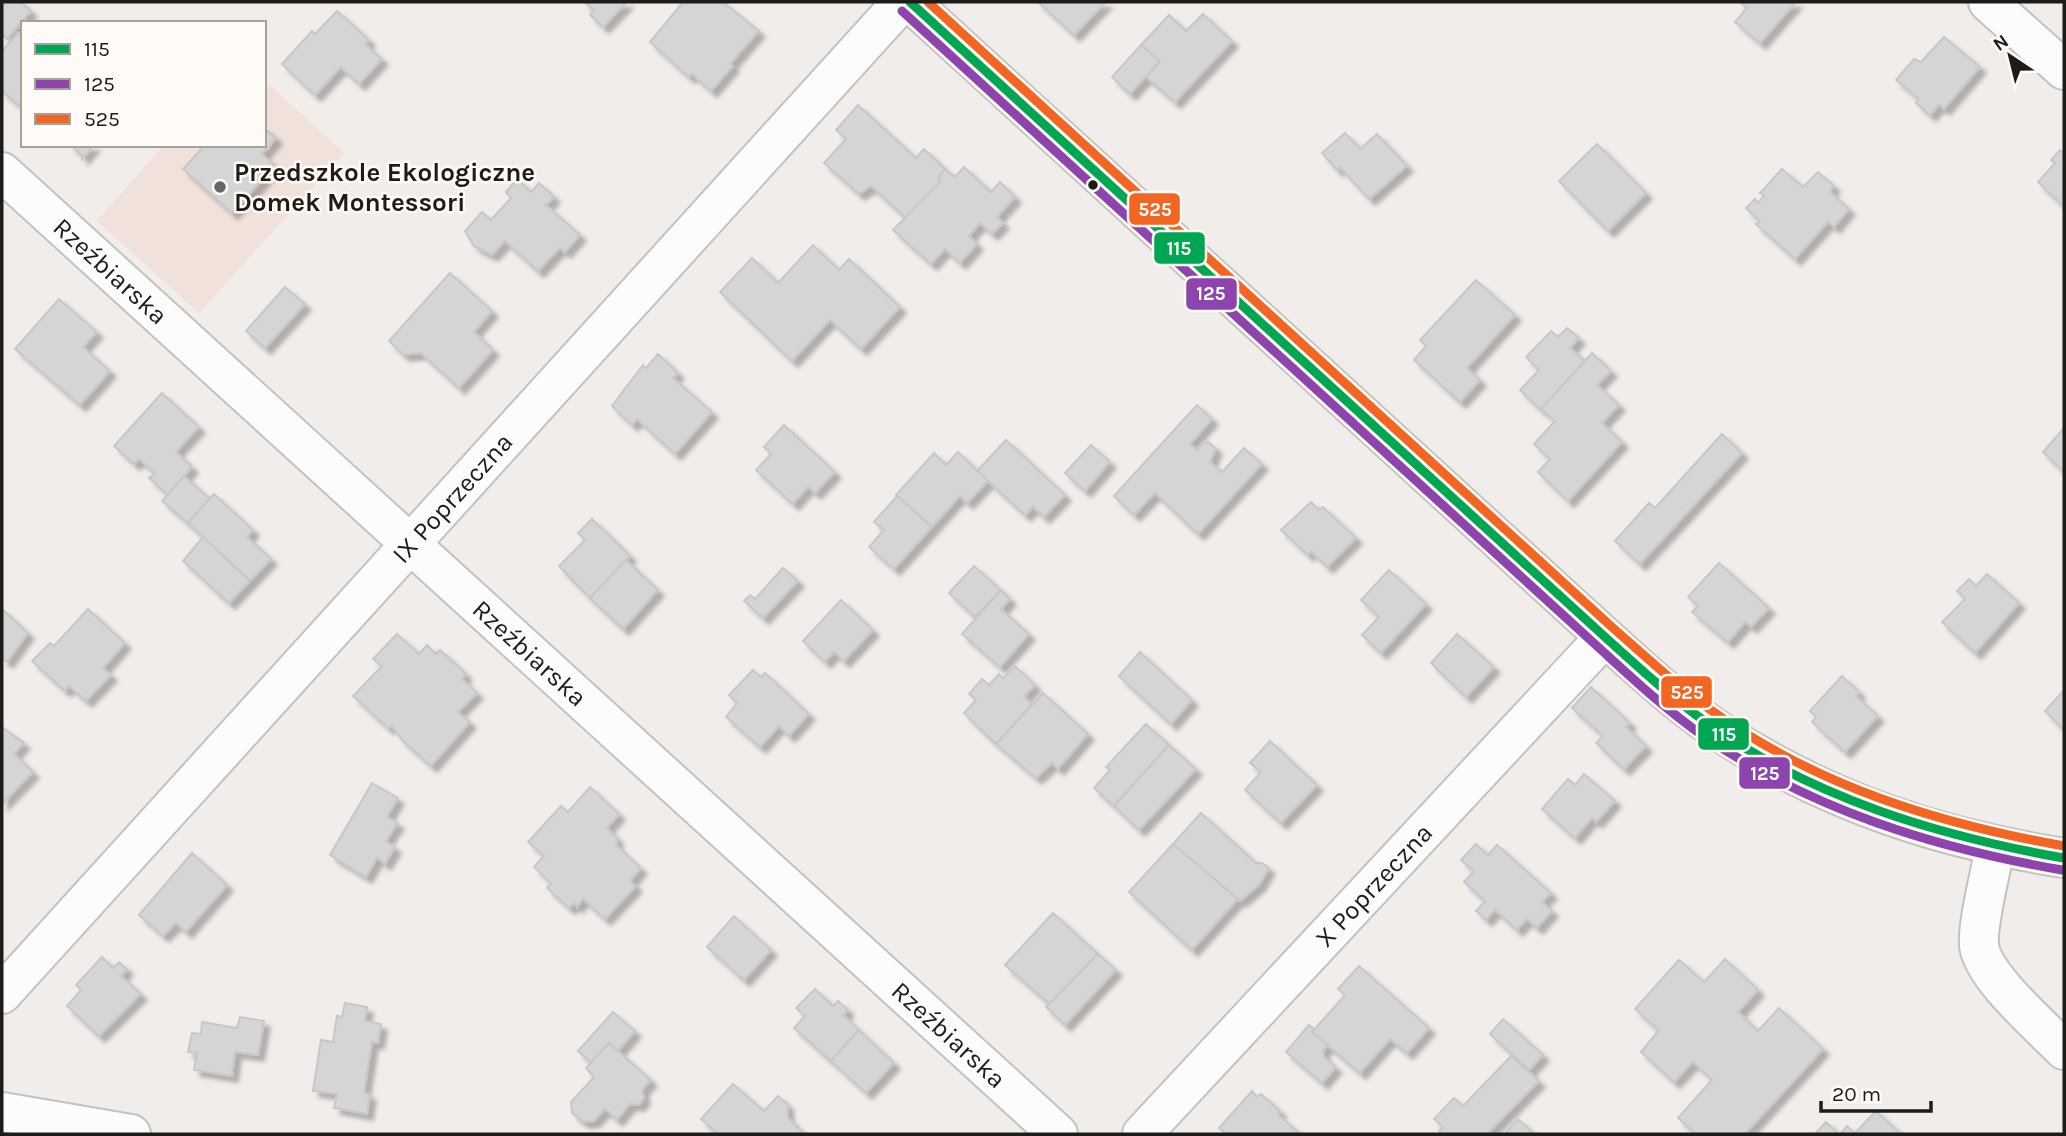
<svg xmlns="http://www.w3.org/2000/svg" width="2066" height="1136" viewBox="0 0 2066 1136" font-family="Karla,sans-serif">
<style>
.education{fill:#f0e1da}
.building{fill:#d6d4d4;stroke:#c9c6c7;stroke-width:2;filter:url(#shadow)}
.lines{fill:none;stroke-linecap:round;stroke-linejoin:round}
.minor-casing{stroke:#c4c1bf;stroke-width:42}
.minor{stroke:#fdfcfc;stroke-width:38}
.bus-1-casing{stroke:#fffbf7;stroke-width:14}
.bus-2-casing{stroke:#fffbf7;stroke-width:14}
.bus-3-casing{stroke:#fffbf7;stroke-width:14}
.bus-1{stroke:#00a651;stroke-width:9}
.bus-2{stroke:#8e44ad;stroke-width:9}
.bus-3{stroke:#f26522;stroke-width:9}
.bus-dot{fill:#1e1c19;stroke:#fffbf7;stroke-width:2.5}
.poi-dot{fill:#686562;stroke:#fffbf7;stroke-width:2.5}
.labels{text-anchor:middle;dominant-baseline:central;stroke-width:5;stroke-linejoin:round;paint-order:stroke}
.poi-label{font-size:26px;font-weight:bold;fill:#1e1c19;stroke:#fffbf7;text-anchor:start}
.street-label{font-size:26px;fill:#1e1c19;stroke:#fffbf7}
.line-badge{stroke:#fffbf7;stroke-width:2.5}
.badge-label{font-size:19px;text-anchor:middle;font-weight:bold;fill:#fff}
</style>
<defs>
<filter id="shadow"><feDropShadow dx="6" dy="6" stdDeviation="2" flood-color="#0004"/></filter>
</defs>
<rect width="100%" height="100%" fill="#f1edea"/>
<path class="education" d="M264 80 344 153 199 313 97 221 164 145H264Z"/>
<g class="building">
<path d="M2 2H21L31 11 7 39 2 34Z"/>
<path d="M584 2H627L603 27 590 15 594 10Z"/>
<path d="M683 2H723L759 31 730 64 733 66 711 91 692 74 689 77 650 42Z"/>
<path d="M1038 2H1106L1074 35Z"/>
<path d="M1740 2H1796L1760 43 1735 22 1747 8Z"/>
<path d="M337 11 369 40 365 44 382 59 359 84 341 67 315 95 282 64 312 31 315 34Z"/>
<path d="M1203 14 1232 41 1175 102 1146 77 1160 61 1141 45 1169 15 1186 31Z"/>
<path d="M18 33 23 38V109L2 91V51Z"/>
<path d="M1944 37 1980 67 1944 109 1939 105 1930 115 1916 103 1919 99 1896 80 1914 59 1921 62Z"/>
<path d="M1141 45 1160 61 1130 94 1112 77Z"/>
<path d="M858 105 916 158 924 149 945 169 938 178 941 181 907 219 871 186 859 194 824 163 846 139 836 130Z"/>
<path d="M264 128 276 138 262 154 275 166 232 213 183 169 205 145H264Z"/>
<path d="M1345 133 1360 149 1377 134 1407 166 1369 199 1340 167 1337 170 1322 153Z"/>
<path d="M1597 144 1646 193 1608 231 1559 181Z"/>
<path d="M70 145H94L82 159V155Z"/>
<path d="M2060 150 2064 154 2063 206 2038 182 2055 163 2051 160Z"/>
<path d="M964 167 991 192 1000 182 1015 197 997 217 1003 223 992 234 980 223 969 236 977 244 960 263 945 249 931 264 893 230 941 181 938 178 945 169 955 177Z"/>
<path d="M1782 169 1803 187 1818 172 1834 186 1830 192 1849 209 1834 227 1828 222 1795 259 1756 224 1760 221 1746 208 1755 199 1758 203 1764 196 1760 193Z"/>
<path d="M517 179 531 192 539 183 554 197 546 205 580 235 565 252 560 248 538 271 505 241 492 255 474 246 465 231 482 212 491 220 511 198 506 192Z"/>
<path d="M813 245 839 270 849 259 900 307 861 349 830 320 792 361 720 292 752 258 778 283Z"/>
<path d="M450 273 492 311 474 332 493 350 459 388 421 353 404 355 389 341Z"/>
<path d="M1476 280 1515 315 1467 368 1480 380 1460 402 1414 360 1426 346 1420 340Z"/>
<path d="M285 287 305 304 265 348 246 331Z"/>
<path d="M59 299 97 332 83 347 110 371 80 405 15 349Z"/>
<path d="M1567 328 1579 338 1570 348 1585 361 1541 410 1520 390 1539 370 1526 357 1551 331 1558 337Z"/>
<path d="M1592 353 1611 371 1597 385 1619 405 1602 423 1622 442 1568 501 1538 472 1550 459 1534 444 1555 421 1541 409Z"/>
<path d="M658 354 678 373 673 378 712 412 675 454 637 419 632 425 612 406 643 365 646 368Z"/>
<path d="M162 393 199 427 176 452 192 467 168 495 149 478 155 473 139 459 134 464 114 446Z"/>
<path d="M1197 405 1212 419 1190 444 1197 450 1203 443 1209 442 1216 449 1210 462 1222 472 1244 448 1262 464 1198 534 1155 493 1134 515 1114 496Z"/>
<path d="M784 425 835 472 815 493 808 487 793 504 756 470 771 454 764 447Z"/>
<path d="M2064 428V472L2043 452Z"/>
<path d="M1722 434 1742 453 1640 564 1615 541 1649 503 1655 508Z"/>
<path d="M1006 440 1065 495 1044 517 1033 507 1025 515 977 471Z"/>
<path d="M1091 445 1110 462 1085 491 1065 473Z"/>
<path d="M958 452 988 481 967 503 960 496 932 527 896 495 934 453 946 465Z"/>
<path d="M184 476 210 499 188 523 162 501Z"/>
<path d="M214 494 253 530 247 537 271 559 250 581 188 523Z"/>
<path d="M897 496 932 527 894 569 869 547 884 530 874 522Z"/>
<path d="M1311 502 1319 510 1323 507 1356 538 1327 567 1311 551 1308 555 1281 530Z"/>
<path d="M592 519 630 556 590 598 559 566 585 540 578 533Z"/>
<path d="M203 537 250 581 229 603 183 561Z"/>
<path d="M626 560 658 590 623 629 590 598Z"/>
<path d="M1719 563 1769 608 1751 627 1745 622 1728 642 1692 612 1698 606 1688 597Z"/>
<path d="M974 566 1001 590 975 617 949 593Z"/>
<path d="M783 568 798 581 763 618 744 601 750 595 755 599Z"/>
<path d="M1389 570 1426 604 1381 653 1362 635 1379 617 1361 600Z"/>
<path d="M1987 574 2019 603 1975 653 1942 622 1965 599 1957 591 1969 579 1976 586Z"/>
<path d="M1001 590 1010 599 1001 609 1029 634 1000 667 962 634Z"/>
<path d="M841 600 873 630 844 661 834 652 825 662 803 641Z"/>
<path d="M2 609 28 633 7 662 2 658Z"/>
<path d="M88 609 125 643 103 668 111 675 86 701 69 686 65 691 32 661 50 643 54 646Z"/>
<path d="M397 634 419 654 427 645 436 654 440 650 466 674 462 679 477 693 458 712 470 722 431 766 403 741 392 726 388 728 353 696 382 666 373 659Z"/>
<path d="M1457 634 1494 667 1466 697 1431 663Z"/>
<path d="M1140 652 1192 700 1171 724 1119 676Z"/>
<path d="M1015 666 1035 685 1024 697 1032 704 996 744 964 713 976 700 969 694 982 679 989 685 999 674 1003 678Z"/>
<path d="M753 670 761 677 765 673 809 714 789 736 779 726 760 747 726 717 737 703 729 695Z"/>
<path d="M1842 676 1859 692 1856 696 1878 716 1845 752 1812 722 1816 717 1810 711Z"/>
<path d="M1591 687 1630 723 1626 727 1646 746 1624 769 1596 743 1603 736 1572 708Z"/>
<path d="M2064 690V730L2045 711Z"/>
<path d="M1043 693 1088 734 1058 769 1052 763 1036 778 996 744Z"/>
<path d="M1146 724 1169 745 1114 806 1094 788 1110 770 1106 767Z"/>
<path d="M2 727 24 743 14 754 33 772 2 804Z"/>
<path d="M1270 741 1317 785 1281 823 1245 790 1261 772 1250 763Z"/>
<path d="M1169 745 1196 769 1139 830 1114 806Z"/>
<path d="M1584 774 1615 801 1596 822 1592 818 1575 838 1542 809 1568 779 1575 785Z"/>
<path d="M372 783 398 798 387 817 398 823 386 841 395 847 385 864 377 858 366 877 330 855Z"/>
<path d="M590 787 619 814 607 828 617 838 616 845 641 868 630 881 636 886 605 919 583 899 577 907 574 903 569 908 547 888 551 883 534 867 544 856 528 842 561 806 568 812Z"/>
<path d="M1201 813 1256 863H1262L1269 868 1259 885 1240 901 1231 893 1229 896 1173 844Z"/>
<path d="M1173 844 1238 899 1192 950 1129 892Z"/>
<path d="M1476 844 1488 855 1497 845 1551 893 1542 902 1552 911 1537 928 1527 919 1517 930 1495 910 1486 920 1476 911 1485 901 1464 882 1474 871 1461 860Z"/>
<path d="M192 853 227 885 186 932 176 923 163 936 139 915Z"/>
<path d="M1053 913 1098 954 1051 1005 1005 965Z"/>
<path d="M734 916 771 950 744 980 707 947Z"/>
<path d="M1098 954 1116 970 1065 1025 1046 1007Z"/>
<path d="M102 957 113 968 119 962 127 969 121 976 141 994 99 1036 67 1006 81 990 76 985Z"/>
<path d="M1725 959 1758 990 1738 1012 1758 1031 1779 1008 1823 1049 1745 1134H1696L1678 1118 1712 1080 1693 1062 1674 1082 1641 1052 1659 1030 1635 1009 1679 960 1704 982Z"/>
<path d="M1359 966 1429 1028 1407 1053 1390 1039 1360 1073 1312 1032 1345 995 1338 989Z"/>
<path d="M815 989 833 1006 838 1001 848 1010 843 1015 859 1030 831 1061 794 1028 805 1016 796 1008Z"/>
<path d="M345 1003 367 1007 365 1021 381 1024 378 1043 372 1042 364 1093 370 1094 367 1114 334 1108 337 1094 313 1091 321 1040 333 1042 337 1016 342 1017Z"/>
<path d="M613 1012 635 1031 618 1051 609 1043 591 1063 578 1051Z"/>
<path d="M240 1017 264 1021 258 1055 235 1052 232 1076 194 1070 197 1053 188 1052 192 1033 201 1034 202 1022 237 1028Z"/>
<path d="M1503 1019 1543 1055 1529 1070 1490 1034Z"/>
<path d="M1309 1025 1314 1029 1312 1032 1328 1045 1323 1050 1324 1057 1336 1067 1322 1083 1286 1052Z"/>
<path d="M859 1030 894 1063 866 1093 831 1061Z"/>
<path d="M609 1043 651 1080 642 1090 644 1098 639 1105 630 1104 617 1120 605 1109 594 1121 583 1122 572 1113 571 1102 594 1077 586 1068Z"/>
<path d="M1511 1056 1539 1081 1487 1134H1442L1439 1131 1443 1127 1434 1119 1454 1098 1463 1106Z"/>
<path d="M733 1084 764 1111 778 1096 787 1104 788 1118 805 1134H718L701 1119Z"/>
<path d="M1252 1091 1257 1097 1261 1094 1280 1111 1278 1115 1301 1134H1226L1219 1128Z"/>
<path d="M1876 1111 1901 1134H1840L1847 1126 1855 1133Z"/>
<path d="M1518 1119 1534 1134H1504Z"/>
<path d="M1826 1122 1839 1134H1815Z"/>
</g>
<g class="lines">
<defs>
<g id="minor">
<path d="M910 2 1605 637C1643 671 1682 708 1725 735 1831 803 1941 839 2064 858"/>
<path d="M1988 2 2064 70"/>
<path id="s1" d="M2 172 1058 1134"/>
<path d="M1995 848C1991 870 1977 925 1979 945 1982 976 2042 1027 2064 1050"/>
<path id="s2" d="M2 994 902 2"/>
<path d="M2 1112 131 1134"/>
<path id="s3" d="M1142 1134 1605 637"/>
</g>
</defs>
<use href="#minor" class="minor-casing"/>
<use href="#minor" class="minor"/>
<defs>
<path id="bus-1" d="M910 2 1605 637C1638 667 1671 697 1707 723 1813 798 1938 836 2064 858"/>
<path id="bus-2" d="M902 11 1597 646C1631 677 1665 709 1702 735 1810 809 1934 848 2062 870"/>
<path id="bus-3" d="M928 2 1613 628C1646 657 1679 688 1715 713 1819 787 1940 824 2064 846"/>
</defs>
<use href="#bus-1" class="bus-1-casing"/>
<use href="#bus-2" class="bus-2-casing"/>
<use href="#bus-3" class="bus-3-casing"/>
<use href="#bus-1" class="bus-1"/>
<use href="#bus-2" class="bus-2"/>
<use href="#bus-3" class="bus-3"/>
</g>
<circle class="bus-dot" cx="1093" cy="185" r="6"/>
<circle class="poi-dot" cx="220" cy="187" r="7"/>
<g class="labels">
<g class="poi-label">
<text x="234" y="172">Przedszkole Ekologiczne<tspan x="234" dy="30">Domek Montessori</tspan></text>
</g>
<g class="street-label">
<text stroke="none"><textPath href="#s1" startOffset="147">Rzeźbiarska</textPath></text>
<text stroke="none"><textPath href="#s2" startOffset="670">IX Poprzeczna</textPath></text>
<text stroke="none"><textPath href="#s1" startOffset="714">Rzeźbiarska</textPath></text>
<text stroke="none"><textPath href="#s3" startOffset="340">X Poprzeczna</textPath></text>
<text stroke="none"><textPath href="#s1" startOffset="1281">Rzeźbiarska</textPath></text>
</g>
</g>
<g class="line-badge">
<rect x="1128" y="192" width="53" height="34" rx="7" fill="#f26522"/>
<rect x="1153" y="231" width="53" height="34" rx="7" fill="#00a651"/>
<rect x="1185" y="277" width="53" height="34" rx="7" fill="#8e44ad"/>
<rect x="1660" y="675" width="53" height="34" rx="7" fill="#f26522"/>
<rect x="1697" y="717" width="53" height="34" rx="7" fill="#00a651"/>
<rect x="1738" y="756" width="53" height="34" rx="7" fill="#8e44ad"/>
</g>
<g class="badge-label">
<text x="1155" y="216">525</text>
<text x="1179" y="255">115</text>
<text x="1211" y="300">125</text>
<text x="1687" y="699">525</text>
<text x="1724" y="741">115</text>
<text x="1765" y="780">125</text>
</g>
<rect width="2066" height="1136" fill="none" stroke="#1e1c19" stroke-width="7"/>
<rect x="21" y="21" width="245" height="126" fill="#fffbf7" stroke="#a5a29e" stroke-width="2"/>
<rect x="35" y="44" width="35" height="10" fill="#00a651" stroke="#a5a29e" stroke-width="2"/>
<text x="84" y="56" font-size="21" fill="#1e1c19">115</text>
<rect x="35" y="79" width="35" height="10" fill="#8e44ad" stroke="#a5a29e" stroke-width="2"/>
<text x="84" y="91" font-size="21" fill="#1e1c19">125</text>
<rect x="35" y="114" width="35" height="10" fill="#f26522" stroke="#a5a29e" stroke-width="2"/>
<text x="84" y="126" font-size="21" fill="#1e1c19">525</text>
<g transform="translate(2010 56) rotate(325)" stroke="#fffbf7" stroke-width="5" paint-order="stroke">
<path d="M0-5L12 26L0 18L-12 26Z" fill="#1e1c19"/>
<text y="-10" font-size="19" font-weight="bold" text-anchor="middle" fill="#1e1c19">N</text>
</g>
<path d="M1821 1101v10h110v-10" fill="none" stroke="#1e1c19" stroke-width="3.5"/>
<text x="1832" y="1101" font-size="21" fill="#1e1c19" stroke="#fffbf7" stroke-width="5" paint-order="stroke">20 m</text>
</svg>
